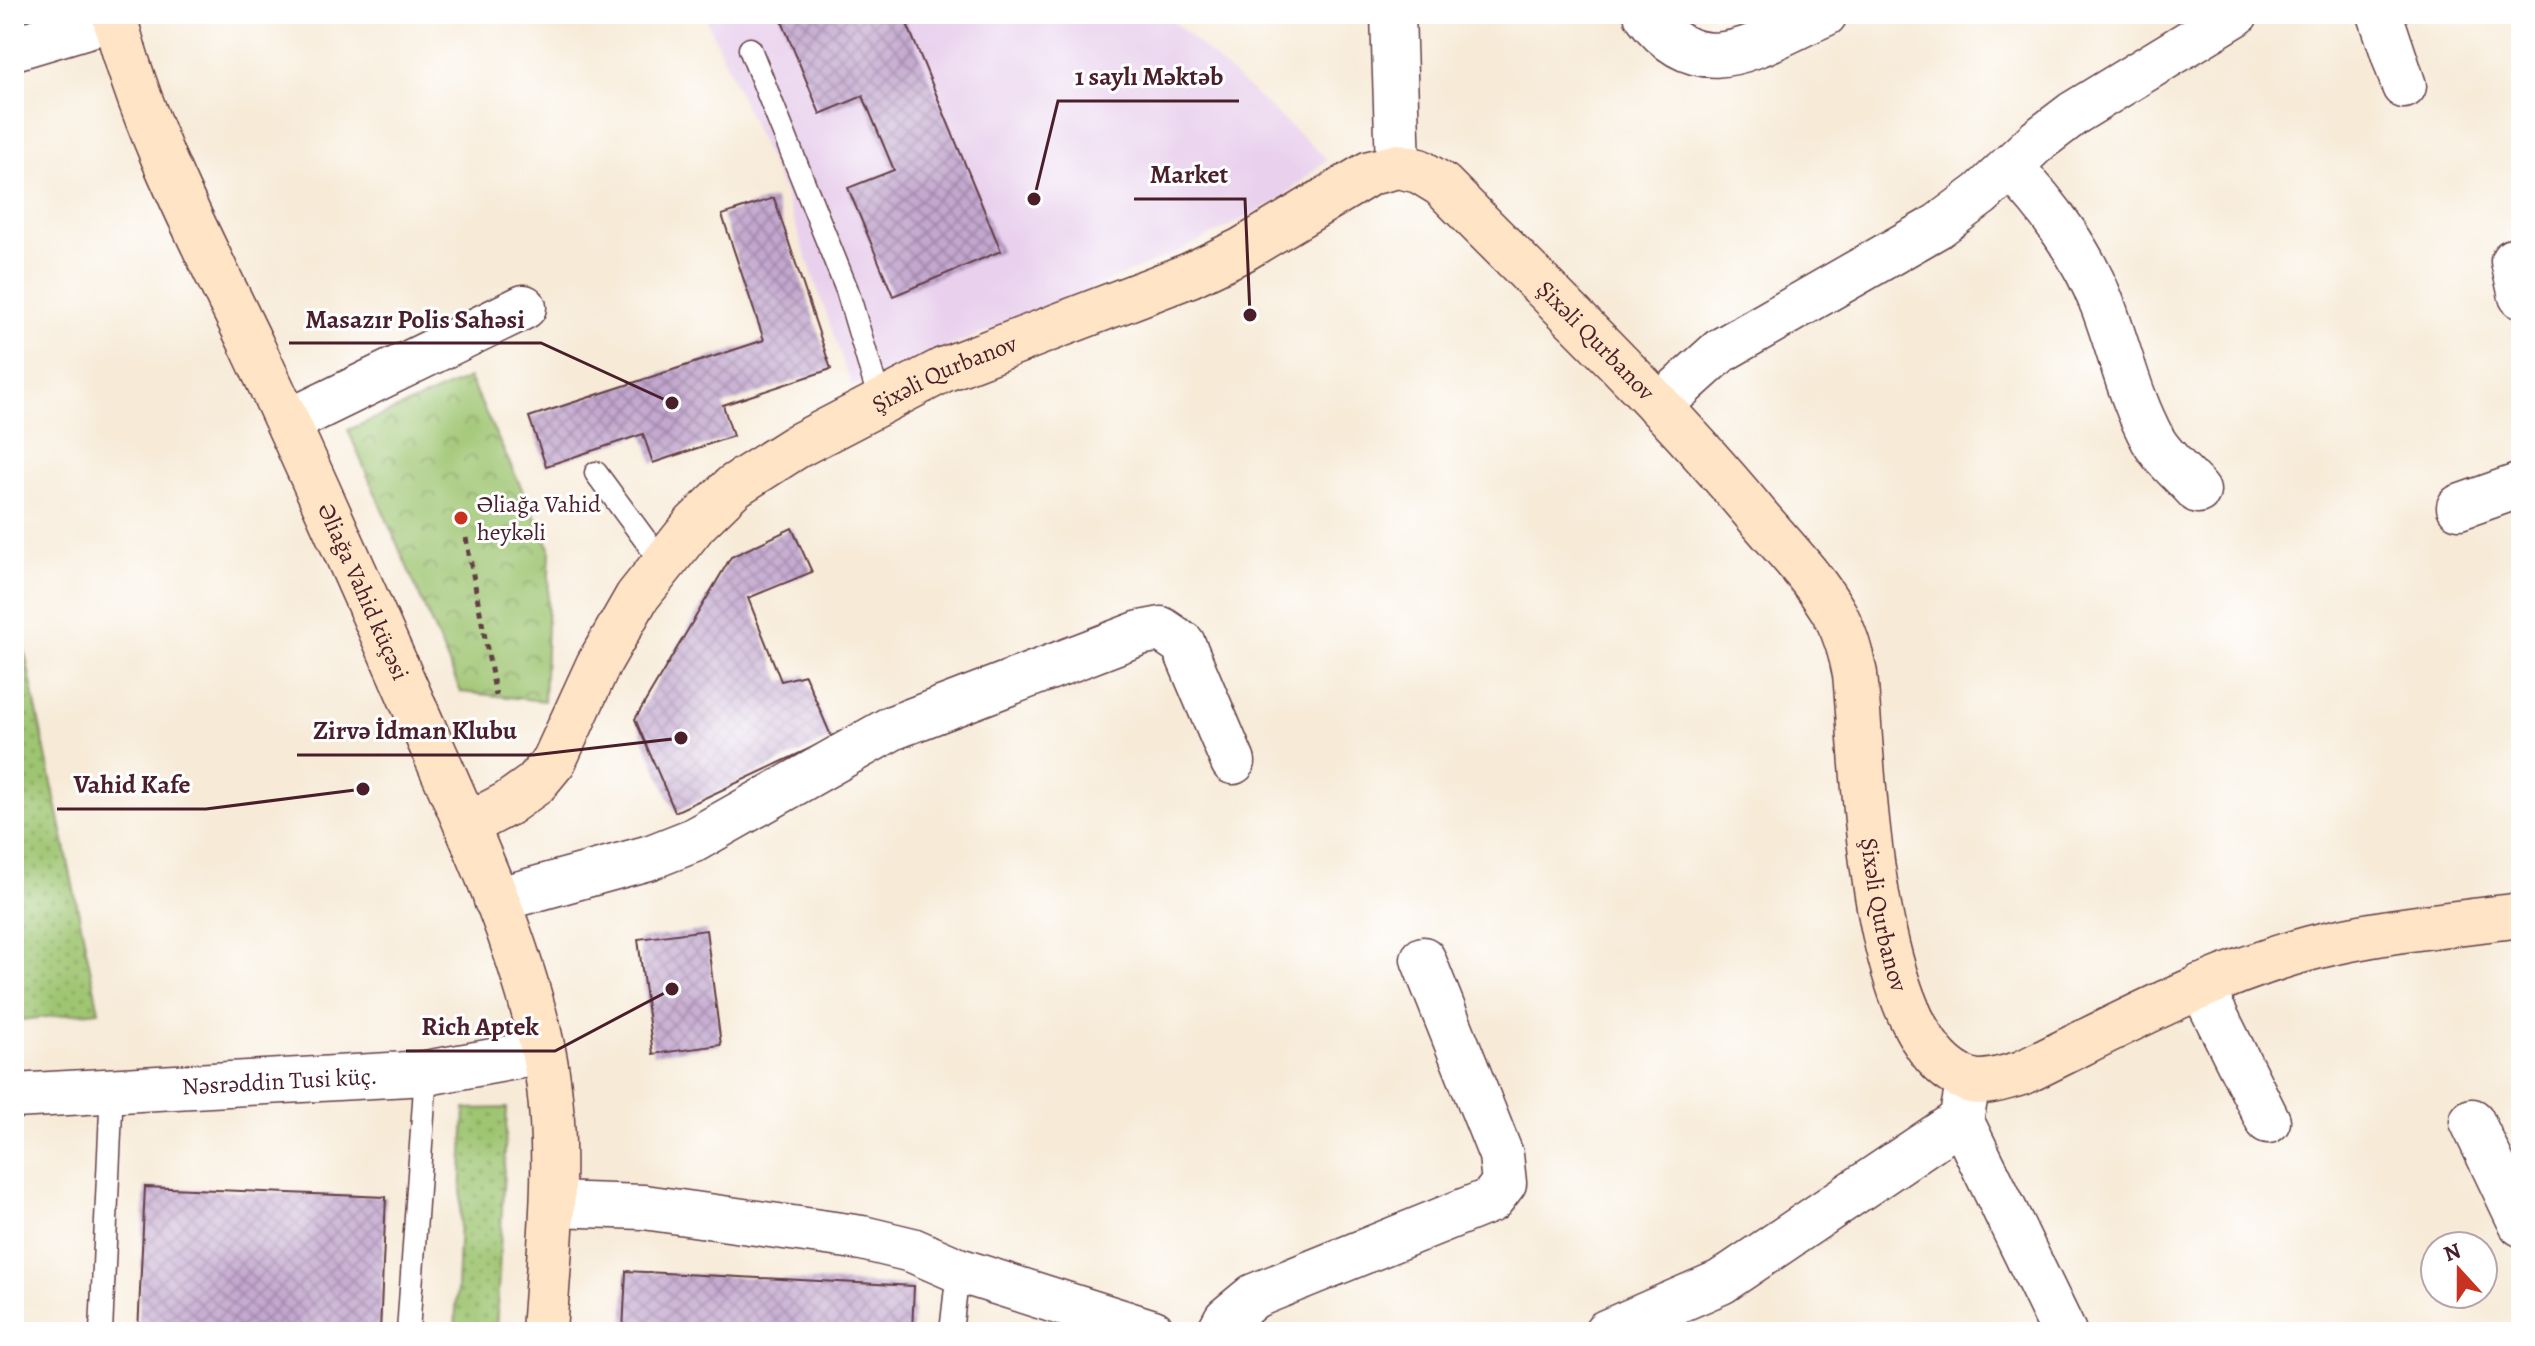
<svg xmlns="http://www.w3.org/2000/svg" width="2535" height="1346" viewBox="0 0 2535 1346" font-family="Alegreya,serif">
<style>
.built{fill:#e9d1ed}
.grass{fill:url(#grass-dots);stroke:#74724e;stroke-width:2}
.park{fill:url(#park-crowns);stroke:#74724e;stroke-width:2}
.building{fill:url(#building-cross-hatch)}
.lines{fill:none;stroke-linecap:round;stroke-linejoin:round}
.lane-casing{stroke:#643e45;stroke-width:25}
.street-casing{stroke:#643e45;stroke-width:47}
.secondary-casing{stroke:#643e45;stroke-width:47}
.path{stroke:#643e45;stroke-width:5;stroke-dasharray:6 6;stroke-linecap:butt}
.lane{stroke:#fff;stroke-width:22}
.street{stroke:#fff;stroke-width:44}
.secondary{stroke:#ffe4c6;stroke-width:44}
.poi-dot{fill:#c8321e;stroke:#fff;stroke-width:3}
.labels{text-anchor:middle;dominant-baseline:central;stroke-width:6;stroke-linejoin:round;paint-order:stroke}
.street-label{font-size:24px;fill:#4a1f2b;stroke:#fff}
.poi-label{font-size:24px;fill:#4a1f2b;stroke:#fff;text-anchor:start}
.leader{fill:none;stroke:#4a1f2b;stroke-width:3}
.callout-dot{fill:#4a1f2b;stroke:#fff;stroke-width:3}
.callout-label{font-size:26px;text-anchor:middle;font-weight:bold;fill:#4a1f2b;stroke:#fff;stroke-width:6;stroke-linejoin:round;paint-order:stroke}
</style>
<defs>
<pattern id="grass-dots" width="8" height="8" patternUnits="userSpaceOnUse" patternTransform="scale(2)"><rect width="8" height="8" fill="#9ec571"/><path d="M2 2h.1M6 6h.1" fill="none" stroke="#839f5d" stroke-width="1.8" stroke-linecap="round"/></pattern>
<pattern id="park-crowns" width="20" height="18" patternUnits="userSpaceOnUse" patternTransform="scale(2)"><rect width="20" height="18" fill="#9ec571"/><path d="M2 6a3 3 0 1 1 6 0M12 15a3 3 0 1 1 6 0" fill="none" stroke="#839f5d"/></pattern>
<pattern id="building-cross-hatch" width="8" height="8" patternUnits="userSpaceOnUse" patternTransform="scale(2)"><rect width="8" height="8" fill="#c3a7cf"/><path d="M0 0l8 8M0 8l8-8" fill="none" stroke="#a087a8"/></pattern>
</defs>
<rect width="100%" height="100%" fill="#fff"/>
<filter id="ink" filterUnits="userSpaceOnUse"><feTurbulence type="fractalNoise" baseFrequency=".0125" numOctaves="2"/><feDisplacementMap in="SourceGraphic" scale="16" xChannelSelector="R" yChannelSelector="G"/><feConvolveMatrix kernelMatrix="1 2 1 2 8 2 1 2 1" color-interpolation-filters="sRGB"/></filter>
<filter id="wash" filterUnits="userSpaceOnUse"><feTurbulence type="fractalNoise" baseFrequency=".006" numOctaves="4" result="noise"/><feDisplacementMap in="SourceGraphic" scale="32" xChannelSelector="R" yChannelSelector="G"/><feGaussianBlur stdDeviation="1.8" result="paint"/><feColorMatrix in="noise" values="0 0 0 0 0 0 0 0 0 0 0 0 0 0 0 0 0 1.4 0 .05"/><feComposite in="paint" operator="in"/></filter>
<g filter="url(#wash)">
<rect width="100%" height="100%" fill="#f7ebd8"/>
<path class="built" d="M704 14H1165L1327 159 1278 201 1176 253 852 387 785 196Z"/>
<g class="grass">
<path d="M14 600 99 1011 14 1021Z"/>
<path d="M507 1108 496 1332H455L465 1109Z"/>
</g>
<path class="park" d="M469 378 550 548 544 701 461 692 348 430Z"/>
<g id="blocks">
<g class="building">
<path d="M779 14H903L1001 251 893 296 848 188 894 170 863 96 820 114Z"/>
<path d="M774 198 831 369 723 405 733 436 653 463 643 434 546 466 529 417 764 340 722 215Z"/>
<path d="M792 528 812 572 748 598 781 681 805 675 832 738 675 812 635 719 731 557Z"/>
<path d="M706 930 721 1045 653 1054 638 939Z"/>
<path d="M145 1187 386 1197 380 1332H138Z"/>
<path d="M626 1271 914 1286 912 1332H623Z"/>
</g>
</g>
</g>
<g filter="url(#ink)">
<use href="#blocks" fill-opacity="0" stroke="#643e45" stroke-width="2"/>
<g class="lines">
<defs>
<g id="lane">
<path d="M750 49 847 290 880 401"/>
<path d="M596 473 663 564"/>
<path d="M101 1332 112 1088"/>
<path d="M408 1332 426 1073"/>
<path d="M951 1332 958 1270"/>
</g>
<g id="street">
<path d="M1393 14 1398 166"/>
<path d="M1646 14C1701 89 1757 43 1825 14"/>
<path d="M2380 14 2404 86"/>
<path d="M14 48 114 18"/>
<path d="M2011 168C2049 206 2084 256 2103 306 2120 351 2130 398 2153 440 2163 458 2184 475 2198 491"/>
<path d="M2513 261 2521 296"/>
<path d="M1659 406 1720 351 1938 226 1981 194 2036 142 2074 113 2236 14"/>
<path d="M288 422 524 307"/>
<path d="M2459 507 2521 485"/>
<path d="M496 900 651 857 694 840 892 728 1140 633 1161 629 1183 644 1233 762"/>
<path d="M2201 986 2268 1121"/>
<path id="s1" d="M14 1096 426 1073 543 1052"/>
<path d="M1961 1120 2064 1332"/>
<path d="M2472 1121 2521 1224"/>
<path d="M553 1204 644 1207 862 1238 912 1250 958 1270 1153 1332"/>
<path d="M1219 1332 1226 1319 1254 1296 1491 1200 1504 1183 1501 1155 1423 959"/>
<path d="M1606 1332 1721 1282 1961 1120 1969 1080"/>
</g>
<g id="secondary">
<path id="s2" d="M114 14C142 130 201 239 252 346 309 467 363 590 417 713 465 822 518 933 543 1050 562 1143 550 1239 544 1332"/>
<path id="s3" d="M467 825 507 804 535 784 554 761 598 665 637 597 695 524 734 486 797 446 943 370 1190 275 1242 250 1370 173 1398 166 1419 171 1442 185C1547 292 1657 396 1753 511 1781 545 1815 578 1836 616 1846 635 1851 653 1855 674 1864 764 1868 1044 1968 1080 1984 1086 2006 1077 2022 1073 2116 1027 2210 975 2311 948 2379 930 2452 924 2521 915"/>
</g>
</defs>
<use href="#lane" class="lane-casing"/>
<use href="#street" class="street-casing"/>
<use href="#secondary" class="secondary-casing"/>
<path class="path" d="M466 538 496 696"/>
<use href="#lane" class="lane"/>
<use href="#street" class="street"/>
<use href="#secondary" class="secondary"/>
</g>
</g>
<circle class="poi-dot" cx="461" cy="518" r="8"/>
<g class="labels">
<g class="street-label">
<text stroke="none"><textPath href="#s3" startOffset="1448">Şixəli Qurbanov</textPath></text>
<text stroke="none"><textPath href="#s3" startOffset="680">Şixəli Qurbanov</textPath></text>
<text stroke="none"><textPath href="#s2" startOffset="630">Əliağa Vahid küçəsi</textPath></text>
<text stroke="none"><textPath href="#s3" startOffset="2118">Şixəli Qurbanov</textPath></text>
<text stroke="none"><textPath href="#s1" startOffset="266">Nəsrəddin Tusi küç.</textPath></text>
</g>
<g class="poi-label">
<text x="477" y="504">Əliağa Vahid<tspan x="477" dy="28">heykəli</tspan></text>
</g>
</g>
<path class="leader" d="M1034 199L1058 101H1239M1250 315L1245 199H1134M672 403L541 343H289M681 738L533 755H297M363 789L206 809H57M672 989L555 1051H406"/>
<g class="callout-dot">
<circle cx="1034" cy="199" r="8"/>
<circle cx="1250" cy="315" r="8"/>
<circle cx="672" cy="403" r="8"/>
<circle cx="681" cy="738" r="8"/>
<circle cx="363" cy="789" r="8"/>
<circle cx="672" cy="989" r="8"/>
</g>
<g class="callout-label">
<text x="1149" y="85">1 saylı Məktəb</text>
<text x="1189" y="183">Market</text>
<text x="415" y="328">Masazır Polis Sahəsi</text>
<text x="415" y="739">Zirvə İdman Klubu</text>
<text x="132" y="793">Vahid Kafe</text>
<text x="480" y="1035">Rich Aptek</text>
</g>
<rect width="2535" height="1346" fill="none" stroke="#fff" stroke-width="48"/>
<g transform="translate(2459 1270) rotate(339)"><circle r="38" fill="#ffffff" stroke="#b7a5aa" stroke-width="2"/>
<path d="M0-6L14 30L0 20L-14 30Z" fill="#c8321e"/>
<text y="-12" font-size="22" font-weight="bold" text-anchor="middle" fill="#4a1f2b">N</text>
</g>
</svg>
